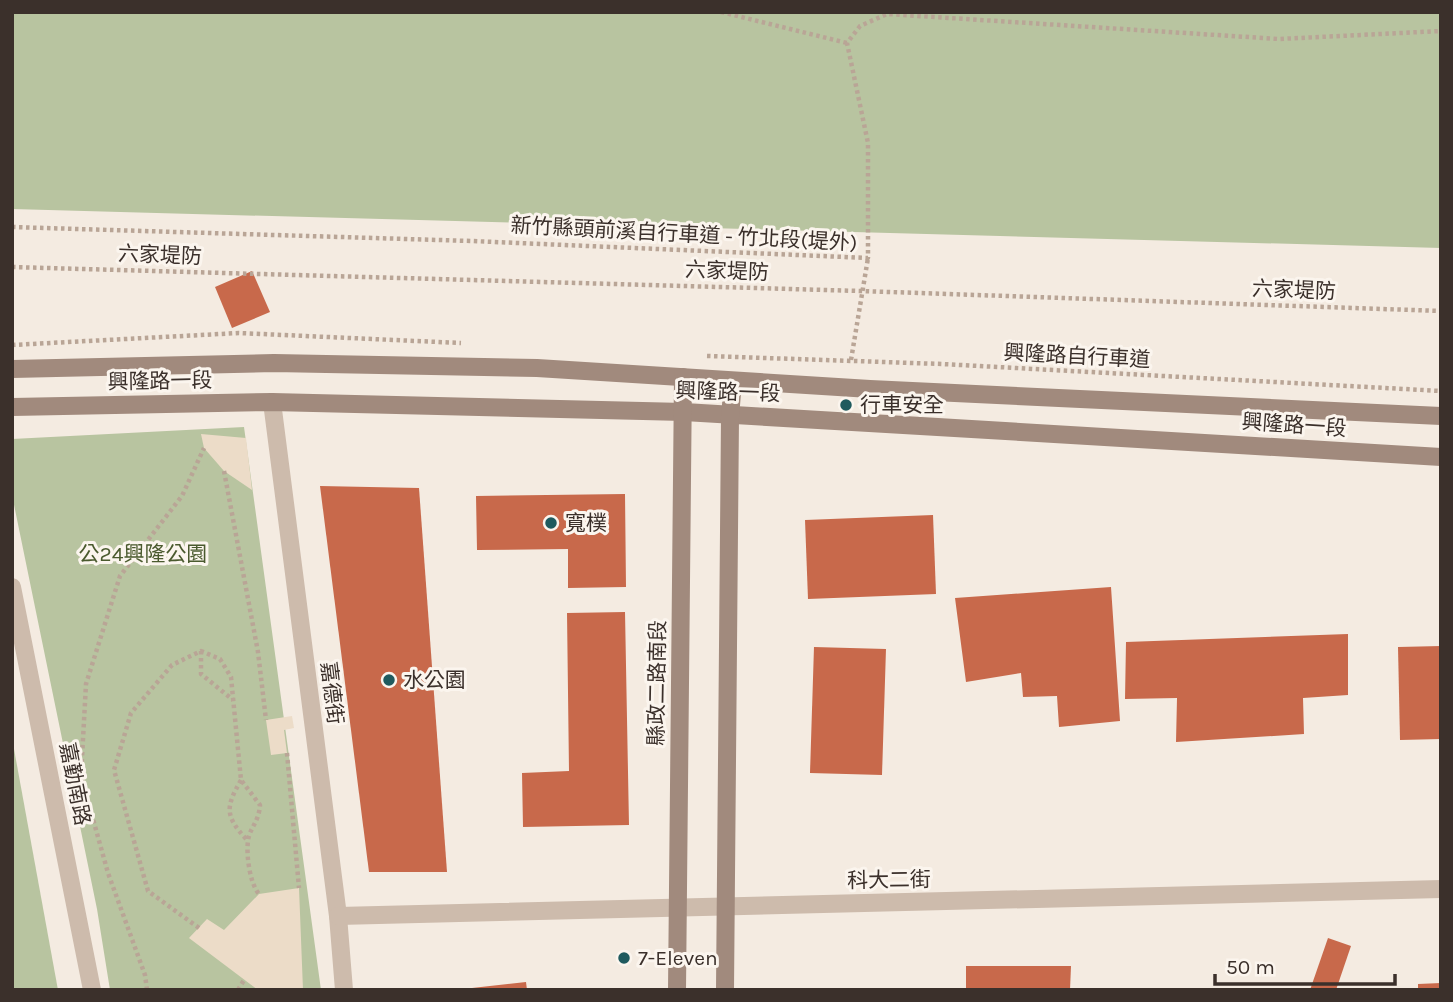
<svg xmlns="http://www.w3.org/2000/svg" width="1453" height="1002" viewBox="0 0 1453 1002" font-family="Karla,'Noto Sans TC',sans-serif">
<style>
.green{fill:#b8c4a0}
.plaza{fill:#ecdcc8}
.building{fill:#c8694b}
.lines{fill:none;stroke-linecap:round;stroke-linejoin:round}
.path{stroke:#b9a596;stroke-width:4.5;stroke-dasharray:3.5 3.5;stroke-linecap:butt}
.street{stroke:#cdbbac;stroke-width:18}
.secondary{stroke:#a18a7d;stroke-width:18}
.poi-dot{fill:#1f5a5e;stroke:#fbf5ee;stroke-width:2.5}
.labels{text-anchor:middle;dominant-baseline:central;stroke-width:6;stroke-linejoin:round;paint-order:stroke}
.street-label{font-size:21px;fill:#3b302b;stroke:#fbf5ee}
.poi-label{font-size:21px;fill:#3b302b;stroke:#fbf5ee;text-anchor:start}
.park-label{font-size:21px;fill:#4a5a2e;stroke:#fbf5ee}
</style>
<rect width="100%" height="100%" fill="#f4ebe1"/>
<g class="green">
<path d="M12 12H1441V248L12 209Z"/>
<path d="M244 427 321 990H110L97 909 12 495V439Z"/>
<path d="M12 738 58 990H12Z"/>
</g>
<g class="plaza">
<path d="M201 434 246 438 252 490 224 471 204 448Z"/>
<path d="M292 716 294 728 284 730 287 753 271 755 266 720Z"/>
<path d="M299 888 303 990H258L189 938 207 919 224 930 259 894Z"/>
</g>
<g class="building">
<path d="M252 271 270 312 232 328 215 287Z"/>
<path d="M320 486 419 488 447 872H369Z"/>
<path d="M625 494 626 587 568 588V549L477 550 476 496Z"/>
<path d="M933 515 936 594 808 599 805 520Z"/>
<path d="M1111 587 1120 721 1059 727 1057 696 1023 697 1021 673 966 682 955 598Z"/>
<path d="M625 612 629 825 523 827 522 773 569 771 567 613Z"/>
<path d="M1348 634V695L1303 698 1304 734 1176 742 1177 698 1125 699 1126 642Z"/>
<path d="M1441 646V739L1400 740 1398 647Z"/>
<path d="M814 647 886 649 882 775 810 773Z"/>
<path d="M1328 938 1351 946 1336 990H1310Z"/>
<path d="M966 966H1071L1070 990H966Z"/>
<path d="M526 982 527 990H472V988Z"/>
<path d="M1441 983V990H1418V984Z"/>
</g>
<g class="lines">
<g class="path">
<path d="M721 12 847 43"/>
<path d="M12 227 472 241 868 258V143L847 43 860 26 887 14 1279 39 1441 31"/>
<path d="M12 267 861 291 1441 311"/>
<path d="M12 345 239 333 461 343"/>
<path d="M707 356 942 364 1441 391"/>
<path d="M851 360 868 258"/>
<path d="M224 471 258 652 266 720"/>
<path d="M201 651V674L233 700"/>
<path d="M287 753 299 888"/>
<path d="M241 780C225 808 225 816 247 840"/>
<path d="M199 928 148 891 114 770 131 713 172 665 201 651 220 659 231 677 241 780 260 805C259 822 249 829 248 841 246 855 250 884 259 894"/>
<path d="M147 990 145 975 108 873 81 776 86 684 120 576 182 496 204 448"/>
<path d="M238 990 244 980"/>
</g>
<g class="street">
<path d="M272 402 338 916 344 990"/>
<path d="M12 587 92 990"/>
<path d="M338 916 1441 889"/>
</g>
<g class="secondary">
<path d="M12 369 274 363 537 368 870 389 1441 416"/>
<path d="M12 407 272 402 684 412 1441 457"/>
<path d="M677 990 683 377"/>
<path d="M725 990 730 417 733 381"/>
</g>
</g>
<g class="poi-dot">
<circle cx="846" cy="405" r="7"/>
<circle cx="551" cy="523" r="7"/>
<circle cx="389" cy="680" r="7"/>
<circle cx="624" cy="958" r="7"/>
</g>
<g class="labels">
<g class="street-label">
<text transform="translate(684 234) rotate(3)">新竹縣頭前溪自行車道 - 竹北段(堤外)</text>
<text transform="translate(160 255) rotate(2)">六家堤防</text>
<text transform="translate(727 271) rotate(2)">六家堤防</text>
<text transform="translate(1294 290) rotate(2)">六家堤防</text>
<text transform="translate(1077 356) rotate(3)">興隆路自行車道</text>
<text transform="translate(160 381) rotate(-1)">興隆路一段</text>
<text transform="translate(728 392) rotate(2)">興隆路一段</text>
<text transform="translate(1294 425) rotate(4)">興隆路一段</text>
<text transform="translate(657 683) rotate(-89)">縣政二路南段</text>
<text transform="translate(332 693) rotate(83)">嘉德街</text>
<text transform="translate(75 784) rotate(79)">嘉勤南路</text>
<text transform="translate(889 880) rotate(-1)">科大二街</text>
</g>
<g class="poi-label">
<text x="860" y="405">行車安全</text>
<text x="565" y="523">寬樸</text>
<text x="403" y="680">水公園</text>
<text x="638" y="958">7-Eleven</text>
</g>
<g class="park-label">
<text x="143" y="554">公24興隆公園</text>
</g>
</g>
<rect width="1453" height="1002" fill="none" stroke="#3b302b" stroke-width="28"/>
<path d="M1215 974v10h180v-10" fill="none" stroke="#3b302b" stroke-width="3.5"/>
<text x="1226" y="974" font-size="21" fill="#3b302b" stroke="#fbf5ee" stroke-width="5" paint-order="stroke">50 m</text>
</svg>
